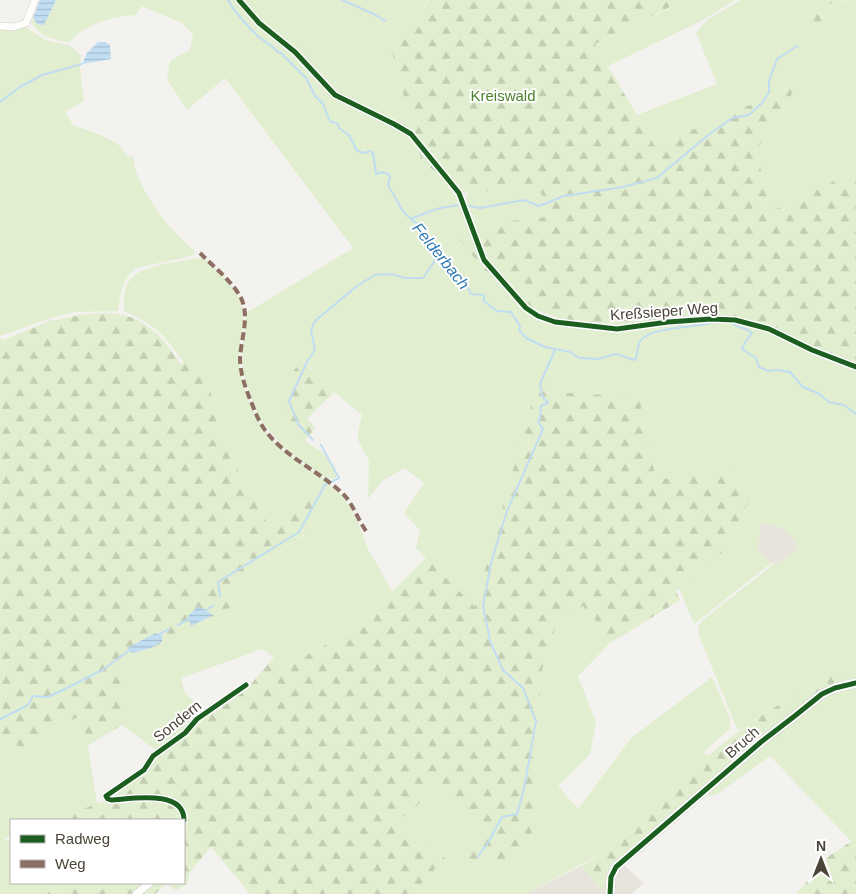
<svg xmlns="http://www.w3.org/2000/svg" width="856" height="894" viewBox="0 0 856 894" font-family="Arial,sans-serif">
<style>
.residential{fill:#e7e4dc}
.green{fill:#e1eecf}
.forest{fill:url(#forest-firs)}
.water{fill:url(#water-rules)}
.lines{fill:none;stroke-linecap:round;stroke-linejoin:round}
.stream{stroke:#c0ddf1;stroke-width:2}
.minor-casing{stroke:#d2d0cb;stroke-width:8}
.tertiary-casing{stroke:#d2d0cb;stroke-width:10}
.minor{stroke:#fdfdfc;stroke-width:7}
.tertiary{stroke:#fdfdfc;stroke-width:9}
.quiet{stroke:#8d6e63;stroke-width:4;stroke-dasharray:8 4;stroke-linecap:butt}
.cycleway-casing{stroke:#fff;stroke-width:8}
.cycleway{stroke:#1b5e20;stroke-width:5}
.labels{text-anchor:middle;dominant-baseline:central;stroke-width:4;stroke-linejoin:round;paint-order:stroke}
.park-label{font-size:15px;fill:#4a7f2a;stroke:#fff}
.street-label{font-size:15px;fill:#4b4439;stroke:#fff}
.water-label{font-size:16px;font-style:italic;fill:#2e7ab2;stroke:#fff}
</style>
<defs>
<pattern id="forest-firs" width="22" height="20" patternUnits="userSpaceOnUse" patternTransform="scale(1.25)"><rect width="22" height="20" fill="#e1eecf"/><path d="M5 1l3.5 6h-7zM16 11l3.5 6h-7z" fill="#c3cdb2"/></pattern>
<pattern id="water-rules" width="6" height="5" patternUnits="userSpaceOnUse" patternTransform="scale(1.25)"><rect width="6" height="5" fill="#c0ddf1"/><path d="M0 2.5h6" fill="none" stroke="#a6bfcf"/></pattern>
</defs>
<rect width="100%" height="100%" fill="#f4f2ee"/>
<g class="residential">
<path d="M760 524H773L789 532 799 549 778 563H771L758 550Z"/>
<path d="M620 861 643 883 632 894H527L581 866 602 888 607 876Z"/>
</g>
<g class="green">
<path d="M56 0H236L294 53 331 95 412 137 458 195 470 226 451 228 487 273 523 306 543 320 666 323 725 320 780 335 856 370V680L835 684 829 675 772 708 738 731 699 636 698 627 704 619 775 563H778L799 549C788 530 782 523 760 524L758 550 771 563 694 624 679 588 723 552 729 470 656 481 507 494 475 608 416 548 420 530 404 513 424 483 404 468 382 481 368 499 369 461 358 440V432L362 415 334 392 304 361 294 370 288 387 305 441C318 449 337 460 336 478L327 479 284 448 258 417 243 372 242 358 246 313 353 248 225 78 187 110 167 79 170 61 190 50 193 35 182 23 142 6 136 15C112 17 85 23 70 42 56 41 37 36 31 21L33 18 37 24 47 18Z"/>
<path d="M240 0H428L415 27 392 48 414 132 343 98 271 32Z"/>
<path d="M675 0H735L701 21 608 66 595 44 676 5Z"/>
<path d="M741 0H809L811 4 809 17 823 22C824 18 823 12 825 9 829 0 847 0 856 0V168L826 186 774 211 755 152 797 84 655 146 637 115 717 84 696 33 708 19Z"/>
<path d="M24 26 45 40 70 46 81 55 80 69 84 101 65 112 73 125 103 136 118 144 128 157 133 156C134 185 171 233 194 250L195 254 191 256 136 268C121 281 121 293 118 311L74 312 48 319 0 336V28Z"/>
<path d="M538 188 554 216 476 225 466 199 468 192Z"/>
<path d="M202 257C215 269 232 282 239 299 249 318 238 339 239 359 239 376 247 398 254 413 275 454 306 461 336 490 348 501 356 517 362 532 365 539 366 546 370 553 378 566 386 579 392 592L373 608V616L343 635 287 666 262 649 181 678 185 693 201 708 156 750 122 725 119 660 153 648 185 630 227 586 304 535V498L272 532 219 436 209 383 200 360 184 363C164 334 156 325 124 311 124 300 123 288 130 280 142 264 183 262 202 257Z"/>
<path d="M583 606 597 622 609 644 578 676 596 722 590 754 558 786 578 809 631 738 712 677 730 718V728L702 754 668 790 637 828 614 846 527 894H412L396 823 416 807 439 780 483 831 462 864 485 855 508 867 531 842 541 672 557 623Z"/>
<path d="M856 685V838L851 841 770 756 716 795 705 796 778 731 832 691Z"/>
<path d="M83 716 97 804 53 820H11V836L4 839 11 842V883H57L47 894H0V741L33 750 54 727Z"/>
</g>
<g class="forest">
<path d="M429 0H675L676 4 595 44 655 146 798 84 755 152 774 210 826 186 856 168V365L739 319 617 328 577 324 523 306 487 273 450 228 554 216 538 188 468 192 462 194 442 175 422 163 391 48 415 27Z"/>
<path d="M809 0H841C825 5 825 6 823 22 817 26 814 24 808 20L811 4Z"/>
<path d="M85 314C96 314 109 312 121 315 148 319 167 342 180 364L200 359 209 383 219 436 272 532 304 498 321 506 304 534 227 586 230 608 185 630 153 648 120 660 122 725 87 746 82 716 54 727 33 750 0 741V338L3 340 50 321Z"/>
<path d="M303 361 334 392 307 419 316 427 305 441 293 429 284 412 288 387 294 370Z"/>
<path d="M535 391 639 397 656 480 730 470 750 499 723 552 676 591 680 600 609 644 597 622 583 606 557 623 541 673 531 842 508 867 485 855 474 867 461 864 482 831 439 780 416 807 397 822 445 858 412 894H250L211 847 190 872 187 884 176 890 166 884 155 894H47L57 883H184V820H53L102 802 145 771 156 750 201 708 213 714 246 690 274 657 287 666 343 635 373 616V608L392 592 426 558 475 607Z"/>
<path d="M830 674 835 684 620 861 607 876 602 889 581 866 614 846 637 828 668 790 702 754 709 755C745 723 788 699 830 674Z"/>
<path d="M856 838V894H796L829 856Z"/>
</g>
<g class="water">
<path d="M40 0H56L44 25 37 24 33 18Z"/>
<path d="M98 42H105L110 45 111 59 82 64 87 53Z"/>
<path d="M197 607 202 608 213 615 191 626 188 616Z"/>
<path d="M156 633 162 636V642L151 648 132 653 127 648Z"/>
</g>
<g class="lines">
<g class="stream">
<path d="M228 0C232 9 251 30 259 37 266 43 272 45 278 52L281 53 306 78 315 96 323 104 329 119 331 122 337 123 339 128 349 135 357 151 365 153 370 151 373 153 376 174 382 172 388 174 390 177 388 185 404 213 417 224 438 255 449 266 456 278 467 286 471 294 484 295V301L497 311 511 312 520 326 519 330 526 338 545 347 570 352 579 358 598 359 616 354 635 360C638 354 637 347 640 341 651 326 697 328 715 322"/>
<path d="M342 0 374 14 385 21"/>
<path d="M0 102 20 87 42 75 82 64"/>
<path d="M465 205 480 208 524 200 539 206 564 196 623 187 657 178 707 136 732 118 749 115 762 103 769 92V81L777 59 797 46"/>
<path d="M412 218 440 208 460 205"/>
<path d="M729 322C736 327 747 328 752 333L744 344 742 349 756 358 759 367 768 371 778 370 790 372 803 387 818 393 829 402 844 405 856 414"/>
<path d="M313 440 298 424 289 401 307 362 315 350 311 330 315 321 357 286 375 275 391 274 405 278H423L438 256"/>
<path d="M220 596 218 582 299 532 325 485 339 478 321 445"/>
<path d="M204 611 213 606"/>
<path d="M178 625 189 619"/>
<path d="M158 635 169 629"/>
<path d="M0 719 28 705 33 696 48 697 67 688 104 669 131 649"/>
<path d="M477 858 489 841 502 817 517 814 524 789 536 721 523 688 503 670 490 641 483 606 491 563 507 511 543 429 538 422 540 418 541 406 548 403 542 396 540 384 555 350"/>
</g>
<defs>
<g id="minor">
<path d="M239 0 259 23 295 52 335 95 394 124 411 134 459 193 484 260 526 308 538 316 555 322 617 329 668 322 711 319 735 320 769 329 812 350 856 367"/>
<path d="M0 26 14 27 26 23 35 0"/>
<path d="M184 820C184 789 131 799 111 800L108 799 106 796 144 770 153 756 185 733 197 719 246 685"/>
<path d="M136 894 150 883"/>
</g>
<path id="tertiary" d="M610 894 611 877 616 867 761 742 796 715 822 694 835 688 856 683"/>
</defs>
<use href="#minor" class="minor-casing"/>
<use href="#tertiary" class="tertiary-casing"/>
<use href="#minor" class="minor"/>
<use href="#tertiary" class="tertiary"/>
<path class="quiet" d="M200 253C214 267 232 281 241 298 250 316 241 339 240 358 240 378 250 399 257 416 273 453 317 468 344 495 353 504 358 520 366 531"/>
<defs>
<g id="cycleway">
<path d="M239 0 259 23 295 52 335 95 394 124 411 134 459 193 484 260 526 308 538 316 555 322 617 329 668 322 711 319 735 320 769 329 812 350 856 367"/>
<path d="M184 820C184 789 131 799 111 800L108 799 106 796 144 770 153 756 185 733 197 719 246 685"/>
<path d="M610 894 611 877 616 867 761 742 796 715 822 694 835 688 856 683"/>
</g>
</defs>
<use href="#cycleway" class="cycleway-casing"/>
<use href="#cycleway" class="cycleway"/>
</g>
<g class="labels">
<g class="park-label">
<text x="503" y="95">Kreiswald</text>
</g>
<g class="street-label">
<text transform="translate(664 311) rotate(-4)">Kreßsieper Weg</text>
<text transform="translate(177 721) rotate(-39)">Sondern</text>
<text transform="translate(742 742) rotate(-41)">Bruch</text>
</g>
<g class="water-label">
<text transform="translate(441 256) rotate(51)">Felderbach</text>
</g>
</g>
<rect x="10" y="819" width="175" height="65" fill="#ffffff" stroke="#b7b4b0"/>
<rect x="20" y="835" width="25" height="8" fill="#1b5e20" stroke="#b7b4b0"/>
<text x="55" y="844" font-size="15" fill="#4b4439">Radweg</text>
<rect x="20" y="860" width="25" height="8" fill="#8d6e63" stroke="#b7b4b0"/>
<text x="55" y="869" font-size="15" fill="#4b4439">Weg</text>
<g transform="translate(821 859)" stroke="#ffffff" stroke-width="4" paint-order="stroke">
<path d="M0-4L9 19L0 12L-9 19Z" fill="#4b4439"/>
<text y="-8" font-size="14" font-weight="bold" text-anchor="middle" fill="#4b4439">N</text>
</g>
</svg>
